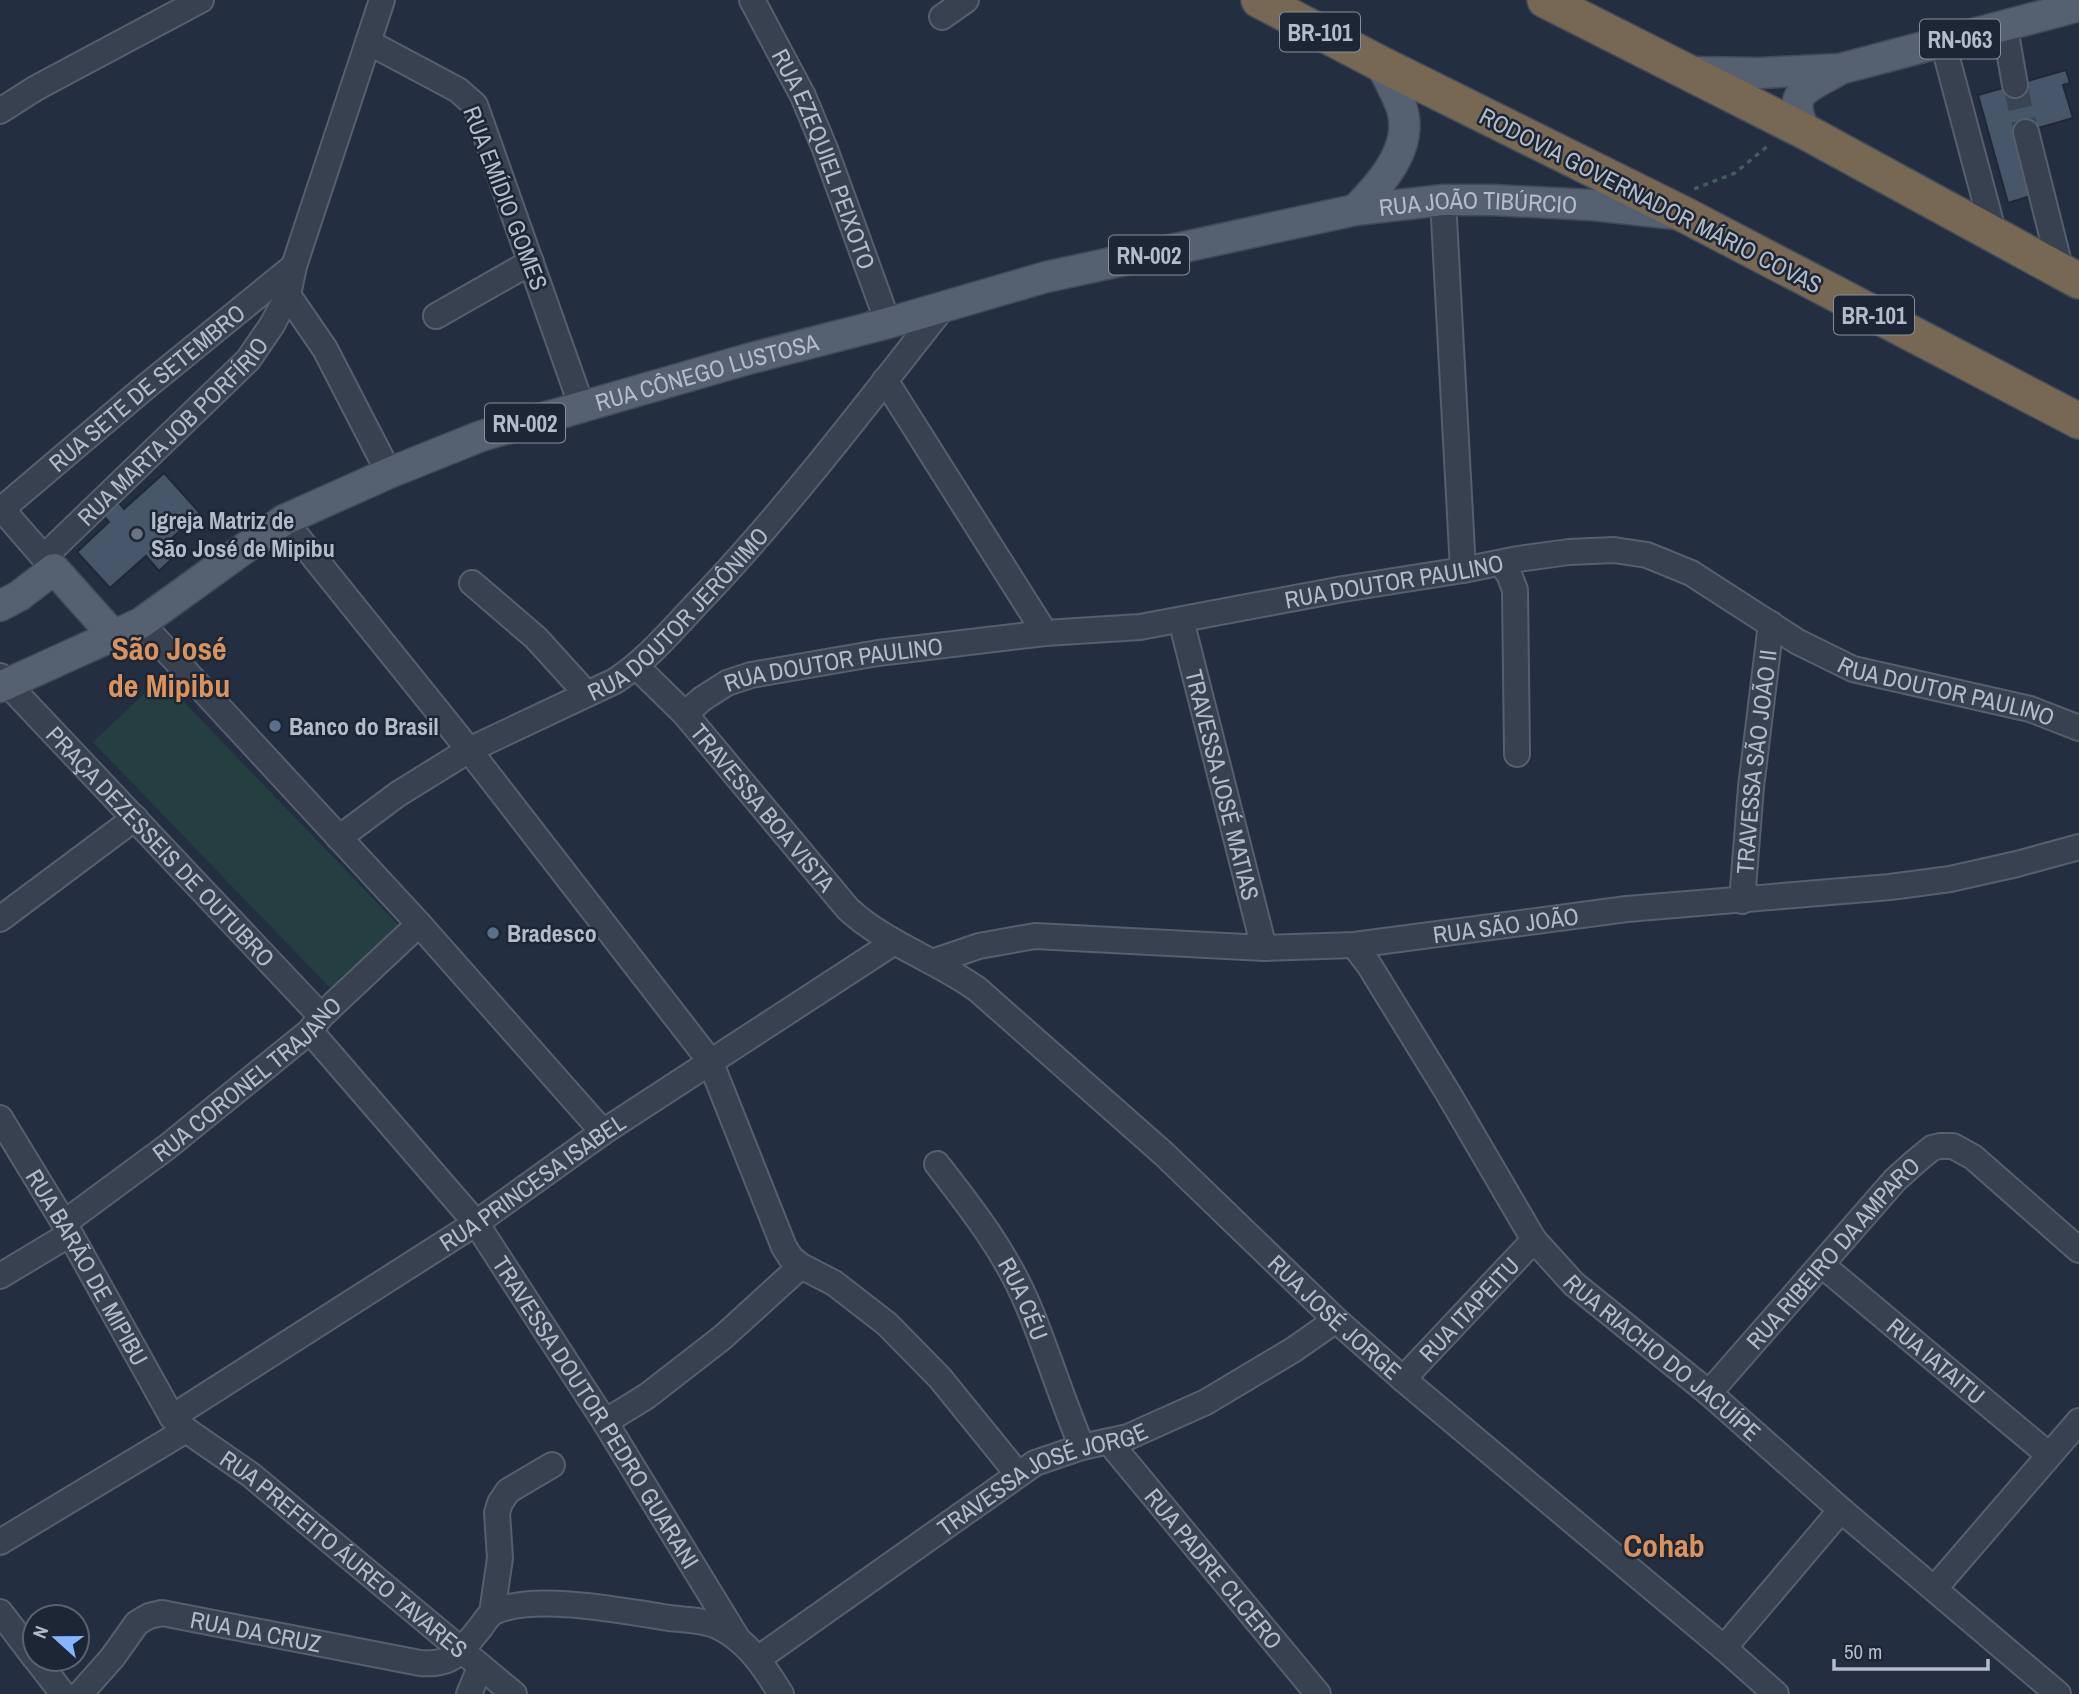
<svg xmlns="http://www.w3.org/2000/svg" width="2079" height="1694" viewBox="0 0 2079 1694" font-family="'Archivo Narrow',sans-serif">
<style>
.green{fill:#253e41}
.building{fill:#485669;stroke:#1e2836;stroke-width:2}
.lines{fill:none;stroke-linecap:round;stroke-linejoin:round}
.minor-tunnel{stroke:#394455;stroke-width:24;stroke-dasharray:24 12;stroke-linecap:butt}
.minor-casing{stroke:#555f6d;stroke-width:28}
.major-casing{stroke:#404a58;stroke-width:33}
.highway-casing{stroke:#424c5a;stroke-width:38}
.path{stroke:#435b5e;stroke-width:3.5;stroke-dasharray:5 5;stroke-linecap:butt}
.minor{stroke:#37414f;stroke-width:24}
.major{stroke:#556070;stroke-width:30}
.highway{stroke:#766853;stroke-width:35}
.worship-dot{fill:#6b7280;stroke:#1c2634;stroke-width:2.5}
.service-dot{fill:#5c6f8a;stroke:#1c2634;stroke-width:2.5}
.labels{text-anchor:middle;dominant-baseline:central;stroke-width:5;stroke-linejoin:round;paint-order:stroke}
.shield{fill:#1c2634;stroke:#868f9d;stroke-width:2}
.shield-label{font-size:23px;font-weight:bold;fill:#b3bcca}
.street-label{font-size:24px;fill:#b3bcca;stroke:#1c2634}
.poi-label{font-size:24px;font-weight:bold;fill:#b3bcca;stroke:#1c2634;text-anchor:start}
.district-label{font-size:32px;font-weight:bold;fill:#db935d;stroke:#1c2634}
</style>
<rect width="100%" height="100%" fill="#232f40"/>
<path class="green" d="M161 678 403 930 332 990 93 742Z"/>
<g class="building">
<path d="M2066 70 2070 83 2063 85 2073 118 2017 134 2034 195 2008 203 1978 95Z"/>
<path d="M164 473 200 513 164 545 175 556 159 571 146 556 110 588 77 552 109 522 100 512 116 499 124 509Z"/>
</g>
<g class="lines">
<path class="minor-tunnel" d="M2015 85 2026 132"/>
<defs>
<g id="minor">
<path id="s1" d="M752 0 803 96 825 149 888 323"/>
<path d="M942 17 966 0"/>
<path d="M2005 28 2015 85"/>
<path d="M368 42 458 90 475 105 582 407"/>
<path d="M1943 43 1994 234"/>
<path d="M0 111 36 88 201 0"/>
<path d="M2026 132 2061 271"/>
<path d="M1443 200 1463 570"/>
<path d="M278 288 288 295 325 349 389 473"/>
<path d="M436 316 531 262"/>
<path d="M885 380 1045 633"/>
<path d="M0 507 54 569"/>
<path id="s2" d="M2 509 143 389 294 266"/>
<path d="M284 520 469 750 710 1061 784 1247 791 1258 801 1266 834 1283 887 1324 940 1378 1017 1473"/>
<path id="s3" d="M44 557 248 360 272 325 288 295 294 266 382 0"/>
<path d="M1501 564 1509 574 1515 590 1517 754"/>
<path d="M472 583 536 638 586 693"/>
<path id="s4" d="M1181 620 1264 948"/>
<path d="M141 623 419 924 603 1132"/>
<path id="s5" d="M637 667 685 714 848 909C886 944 935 959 977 989L1164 1154 1336 1320 1403 1379 1724 1648 1776 1694"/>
<path id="s6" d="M0 676 321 1016"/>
<path id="s7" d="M685 714 702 699 727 683 751 675 878 653 1045 633 1140 627 1343 589 1463 570 1518 559 1569 552 1614 550 1647 555 1691 573 1798 642 1853 669 2030 709 2079 728"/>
<path id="s8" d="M339 838 398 794 469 750 615 681C650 658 677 624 707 593 792 503 867 403 944 306"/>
<path id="s9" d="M1742 901 1751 787 1771 624"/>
<path d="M0 919 135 818"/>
<path id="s10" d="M1354 945 1369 965 1448 1093 1534 1240 1574 1284 1709 1393 1841 1510 2058 1694"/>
<path id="s11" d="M932 962 979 946 1035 936 1264 948 1354 945 1627 909 1890 887 1950 879 2017 864 2079 847"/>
<path id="s12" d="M310 1031 476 1223 605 1422 736 1636"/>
<path id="s13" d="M0 1118 64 1223 172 1417 186 1430 251 1475 514 1694"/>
<path id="s14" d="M937 1164C971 1208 1005 1251 1027 1303 1047 1350 1062 1400 1082 1447"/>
<path id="s15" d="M64 1223 167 1147 310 1031 321 1016 419 924"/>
<path id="s16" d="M1822 1265 2049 1455"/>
<path d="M0 1276 70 1234"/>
<path id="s17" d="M1403 1379 1534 1240"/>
<path id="s18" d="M1709 1393 1895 1180 1915 1162 1932 1148 1940 1146H1953L1973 1157 2079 1250"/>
<path id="s19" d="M172 1417 476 1223 603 1132 893 943"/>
<path d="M605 1422 647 1396 723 1337 801 1266"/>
<path id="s20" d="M1110 1443 1318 1694"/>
<path d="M0 1542 186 1430"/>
<path d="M1935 1588 2079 1421"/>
<path d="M0 1612 35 1658"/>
<path d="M492 1613 500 1558 497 1513 500 1503 508 1491 552 1465"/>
<path d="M1724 1648 1841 1510"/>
<path id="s21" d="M759 1658 1035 1463 1082 1447 1128 1437 1206 1402 1293 1350 1336 1320"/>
<path d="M36 1659 63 1694"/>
<path id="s22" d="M80 1694 112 1658 137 1623 149 1616 162 1613 420 1663C453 1666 460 1652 480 1628 484 1623 488 1615 494 1612 534 1593 625 1611 669 1618 685 1620 707 1620 721 1628 749 1643 765 1668 781 1694"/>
<path d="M469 1694 480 1668"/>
</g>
<g id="major">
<path d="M1690 72 1760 73 1840 69 2079 6"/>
<path d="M1806 132C1785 93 1805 89 1837 71"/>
<path d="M1355 210C1380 185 1414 148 1402 109 1397 94 1388 79 1381 64"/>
<path d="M0 606 19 596 54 569 113 635"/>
<path id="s23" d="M0 687 141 623 284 520 389 473 481 436 748 359 888 323 1046 277 1355 210 1443 200H1492L1592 205 1676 214"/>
</g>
<g id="highway">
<path d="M1259 0 1381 64 1685 215 2079 421"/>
<path d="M1545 0 1806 132 2079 281"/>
</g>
</defs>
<use href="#minor" class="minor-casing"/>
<use href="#major" class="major-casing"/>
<use href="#highway" class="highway-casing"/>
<path class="path" d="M1694 189 1735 173 1770 144"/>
<use href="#minor" class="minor"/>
<use href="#major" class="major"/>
<use href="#highway" class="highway"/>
</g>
<circle class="worship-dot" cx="137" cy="534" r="7"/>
<g class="service-dot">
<circle cx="275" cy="726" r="7"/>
<circle cx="493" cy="933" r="7"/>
</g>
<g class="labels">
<g class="shield">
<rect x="1280" y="12.5" width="80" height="39" rx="5"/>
<rect x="1920" y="19.5" width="80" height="39" rx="5"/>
<rect x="1109" y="235.5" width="80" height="39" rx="5"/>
<rect x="1834" y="295.5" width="80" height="39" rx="5"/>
<rect x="485" y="403.5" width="80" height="39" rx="5"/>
</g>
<g class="shield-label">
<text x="1320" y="32">BR-101</text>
<text x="1960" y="39">RN-063</text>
<text x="1149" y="255">RN-002</text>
<text x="1874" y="315">BR-101</text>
<text x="525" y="423">RN-002</text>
</g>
<g class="street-label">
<text stroke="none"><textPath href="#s1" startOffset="175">RUA EZEQUIEL PEIXOTO</textPath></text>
<text transform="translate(506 198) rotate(69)">RUA EMÍDIO GOMES</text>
<text transform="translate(1651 200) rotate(27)">RODOVIA GOVERNADOR MÁRIO COVAS</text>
<text stroke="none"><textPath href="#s23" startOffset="1572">RUA JOÃO TIBÚRCIO</textPath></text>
<text stroke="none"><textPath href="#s23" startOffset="780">RUA CÔNEGO LUSTOSA</textPath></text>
<text stroke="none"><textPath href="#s2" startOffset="189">RUA SETE DE SETEMBRO</textPath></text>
<text stroke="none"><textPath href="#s3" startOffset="180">RUA MARTA JOB PORFÍRIO</textPath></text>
<text stroke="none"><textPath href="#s7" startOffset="728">RUA DOUTOR PAULINO</textPath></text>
<text stroke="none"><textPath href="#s8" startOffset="410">RUA DOUTOR JERÔNIMO</textPath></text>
<text stroke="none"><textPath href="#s7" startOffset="161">RUA DOUTOR PAULINO</textPath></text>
<text stroke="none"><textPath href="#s7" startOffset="1316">RUA DOUTOR PAULINO</textPath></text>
<text stroke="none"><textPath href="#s9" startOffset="140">TRAVESSA SÃO JOÃO II</textPath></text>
<text stroke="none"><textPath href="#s4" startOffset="170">TRAVESSA JOSÉ MATIAS</textPath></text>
<text stroke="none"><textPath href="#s5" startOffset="189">TRAVESSA BOA VISTA</textPath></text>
<text stroke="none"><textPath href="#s6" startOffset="234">PRAÇA DEZESSEIS DE OUTUBRO</textPath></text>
<text stroke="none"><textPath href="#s11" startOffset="579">RUA SÃO JOÃO</textPath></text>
<text stroke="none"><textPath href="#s15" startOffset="233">RUA CORONEL TRAJANO</textPath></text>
<text stroke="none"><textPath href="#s19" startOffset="430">RUA PRINCESA ISABEL</textPath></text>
<text stroke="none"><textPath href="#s18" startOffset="187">RUA RIBEIRO DA AMPARO</textPath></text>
<text stroke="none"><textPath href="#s13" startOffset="173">RUA BARÃO DE MIPIBU</textPath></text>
<text stroke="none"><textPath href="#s14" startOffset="161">RUA CÉU</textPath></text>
<text stroke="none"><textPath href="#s17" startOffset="96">RUA ITAPEITU</textPath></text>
<text stroke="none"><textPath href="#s5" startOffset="959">RUA JOSÉ JORGE</textPath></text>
<text stroke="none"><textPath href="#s10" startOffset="520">RUA RIACHO DO JACUÍPE</textPath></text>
<text stroke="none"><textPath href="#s16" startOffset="149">RUA IATAITU</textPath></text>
<text stroke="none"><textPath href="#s12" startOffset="478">TRAVESSA DOUTOR PEDRO GUARANI</textPath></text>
<text stroke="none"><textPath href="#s21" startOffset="338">TRAVESSA JOSÉ JORGE</textPath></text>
<text stroke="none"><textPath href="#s13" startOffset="565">RUA PREFEITO ÁUREO TAVARES</textPath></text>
<text stroke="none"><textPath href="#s20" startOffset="163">RUA PADRE CLCERO</textPath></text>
<text stroke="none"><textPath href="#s22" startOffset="214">RUA DA CRUZ</textPath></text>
</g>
<g class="poi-label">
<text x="151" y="520">Igreja Matriz de<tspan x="151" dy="28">São José de Mipibu</tspan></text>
<text x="289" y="726">Banco do Brasil</text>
<text x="507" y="933">Bradesco</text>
</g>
<g class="district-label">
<text x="169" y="648">São José<tspan x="169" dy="37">de Mipibu</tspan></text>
<text x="1664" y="1545">Cohab</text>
</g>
</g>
<g transform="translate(56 1638) rotate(291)"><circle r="33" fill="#1c2634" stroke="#586270" stroke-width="2"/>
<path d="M0-5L12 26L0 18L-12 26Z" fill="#84b5fe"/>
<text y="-10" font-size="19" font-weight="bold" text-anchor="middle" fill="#b3bcca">N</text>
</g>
<path d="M1834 1659v10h154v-10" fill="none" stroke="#b3bcca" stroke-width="3.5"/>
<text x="1844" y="1659" font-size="21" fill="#b3bcca" stroke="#1c2634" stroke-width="5" paint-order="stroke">50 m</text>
</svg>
